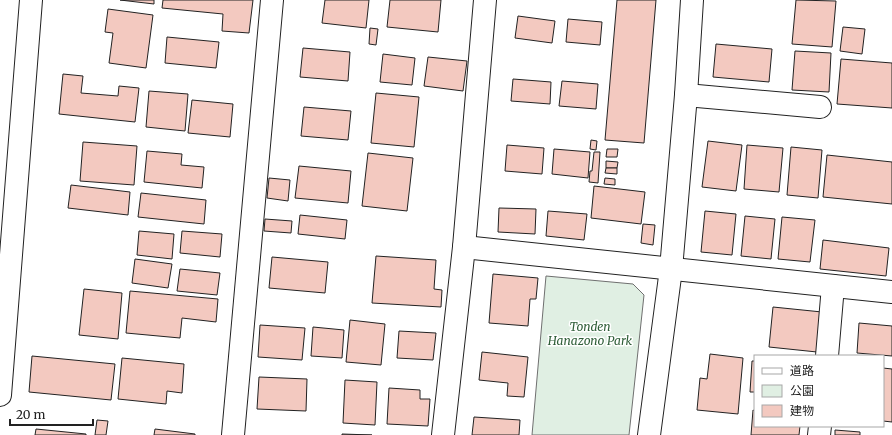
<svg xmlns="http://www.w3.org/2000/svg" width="892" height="435" viewBox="0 0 892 435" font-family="Merriweather,'Noto Sans JP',serif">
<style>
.green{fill:#e0efe3;stroke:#6f6f6f}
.building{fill:#f3c9c0;stroke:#222}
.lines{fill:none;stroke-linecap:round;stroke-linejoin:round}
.minor-casing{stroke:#222;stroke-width:24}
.minor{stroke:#fff;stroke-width:22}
.labels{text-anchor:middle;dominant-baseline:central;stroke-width:3;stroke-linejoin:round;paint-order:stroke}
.park-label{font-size:12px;font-style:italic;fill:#2f5e38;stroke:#fff}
</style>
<rect width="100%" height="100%" fill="#fff"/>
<path class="green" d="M546 276 633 284 644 295 629 435H532Z"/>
<g class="building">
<path d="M120 0H154V4Z"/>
<path d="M163 0H253L249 33 222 31 223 14 162 8Z"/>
<path d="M325 0H369L366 28 322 23Z"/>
<path d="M390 0H441L438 32 387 27Z"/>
<path d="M617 0H656L644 143 605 140Z"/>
<path d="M796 0 836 1 832 47 792 44Z"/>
<path d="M108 9 153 15 146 68 109 63 113 33 105 32Z"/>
<path d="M518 16 555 21 552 43 515 38Z"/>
<path d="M568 19 602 22 600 45 566 42Z"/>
<path d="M843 27 865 29 862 54 840 51Z"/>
<path d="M370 28 378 29 376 45 369 44Z"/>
<path d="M167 37 219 42 216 68 165 63Z"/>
<path d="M716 44 772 49 769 82 713 77Z"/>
<path d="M303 48 350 52 348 81 300 77Z"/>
<path d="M795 51 831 53 829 92 792 90Z"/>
<path d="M383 54 415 58 412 85 380 82Z"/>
<path d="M428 57 467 61 463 91 424 86Z"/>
<path d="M841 59 892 63V108L837 104Z"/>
<path d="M63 74 83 76 81 93 118 96 119 86 139 88 135 122 59 114Z"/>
<path d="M513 79 551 82 550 104 511 101Z"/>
<path d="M562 81 598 84 596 109 559 106Z"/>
<path d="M149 91 188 94 185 131 146 127Z"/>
<path d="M376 93 419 97 414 147 371 143Z"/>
<path d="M192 100 233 104 230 137 188 133Z"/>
<path d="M304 107 351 111 348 140 301 136Z"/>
<path d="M591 140 597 141 596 150 590 149Z"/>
<path d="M708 141 742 145 736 191 702 187Z"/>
<path d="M83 142 137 146 134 185 80 181Z"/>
<path d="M507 145 544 148 542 174 505 171Z"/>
<path d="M747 145 783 148 779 192 744 189Z"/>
<path d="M791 147 822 150 818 198 787 195Z"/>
<path d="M554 149 590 152 588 178 552 174Z"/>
<path d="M607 149H618L617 157H606Z"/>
<path d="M147 151 182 154 181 165 204 167 202 188 144 182Z"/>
<path d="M594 152H600L598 183 589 182 590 171H592Z"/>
<path d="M368 153 413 158 407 211 362 206Z"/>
<path d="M827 155 892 162V204L823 197Z"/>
<path d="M606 161 618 162 617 168H606Z"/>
<path d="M299 166 351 171 348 203 295 198Z"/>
<path d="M606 168H617V174L605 173Z"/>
<path d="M269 178 290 180 288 201 267 198Z"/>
<path d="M605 178 615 179V185L604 184Z"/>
<path d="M71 185 130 192 128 215 68 208Z"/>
<path d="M594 186 645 192 641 224 591 218Z"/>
<path d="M141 193 206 200 204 224 138 217Z"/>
<path d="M499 208 536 209 535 234 498 232Z"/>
<path d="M548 211 587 214 584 240 546 236Z"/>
<path d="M705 211 736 214 732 255 701 252Z"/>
<path d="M300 215 347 220 345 239 298 234Z"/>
<path d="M745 216 775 219 771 259 741 256Z"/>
<path d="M782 217 815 220 810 262 778 259Z"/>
<path d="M265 219 292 221 291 233 264 231Z"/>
<path d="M643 224 655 225 653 245 641 243Z"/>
<path d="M139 231 174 234 172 259 137 255Z"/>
<path d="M182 231 222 234 220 257 180 253Z"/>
<path d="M823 240 889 248 886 276 820 269Z"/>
<path d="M376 256 436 260 434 289 442 290 441 307 372 303Z"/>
<path d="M272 257 328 262 325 293 269 288Z"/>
<path d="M135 259 172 264 168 288 132 283Z"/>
<path d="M180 269 220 273 217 295 177 291Z"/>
<path d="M493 274 538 278 536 299H530L528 326 489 323Z"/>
<path d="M84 289 122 293 118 339 79 335Z"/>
<path d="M130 291 218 299 216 322 182 318 180 338 126 333Z"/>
<path d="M773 307 822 312 817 352 769 347Z"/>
<path d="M350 320 385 324 381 365 346 362Z"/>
<path d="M859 323 892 326V356L857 353Z"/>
<path d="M260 325 305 328 302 360 258 357Z"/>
<path d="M313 327 344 330 342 358 311 356Z"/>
<path d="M399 331 436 333 433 360 397 358Z"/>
<path d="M482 352 528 357 524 397 507 396 508 383 479 380Z"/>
<path d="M710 354 743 358 738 414 697 410 700 378 707 379Z"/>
<path d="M32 356 115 364 111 400 29 392Z"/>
<path d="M122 358 184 364 182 393 167 391 166 404 118 399Z"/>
<path d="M752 361H755V392H750Z"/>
<path d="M883 368 892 369V422L883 421Z"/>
<path d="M259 377 307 379 306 411 257 409Z"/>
<path d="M345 380 377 382 375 425 343 423Z"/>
<path d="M389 388 420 390V399H430L428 426 387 424Z"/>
<path d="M753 410 755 411V426H800L799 435H751Z"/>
<path d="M474 417 520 420 519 435H472Z"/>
<path d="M97 420 108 421 106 435H95Z"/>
<path d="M36 429 86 434V435H35Z"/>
<path d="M155 429 195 434V435H154Z"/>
<path d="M835 430 860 432V435H835Z"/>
<path d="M342 434 372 435H342Z"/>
</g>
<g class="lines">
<defs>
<g id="minor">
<path d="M686 95 820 107"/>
<path d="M464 247 892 292"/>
<path d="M827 356 833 286"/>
<path d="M0 395 31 0"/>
<path d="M233 435 272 0"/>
<path d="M443 435 464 247 485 0"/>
<path d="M649 435 671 269 686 95 692 0"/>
<path d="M819 435 820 426"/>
</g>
</defs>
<use href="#minor" class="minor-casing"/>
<use href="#minor" class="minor"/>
</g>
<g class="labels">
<g class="park-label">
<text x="590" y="326">Tonden<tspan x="590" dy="14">Hanazono Park</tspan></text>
</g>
</g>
<rect x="754" y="355" width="130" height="72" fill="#ffffff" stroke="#a7a7a7"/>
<rect x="762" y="368" width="20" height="6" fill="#ffffff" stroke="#a7a7a7"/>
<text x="790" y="375" font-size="12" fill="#222222">道路</text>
<rect x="762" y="385" width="20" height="12" fill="#e0efe3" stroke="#a7a7a7"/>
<text x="790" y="395" font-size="12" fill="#222222">公園</text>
<rect x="762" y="405" width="20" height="12" fill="#f3c9c0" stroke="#a7a7a7"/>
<text x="790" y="415" font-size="12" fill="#222222">建物</text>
<path d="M10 419v6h83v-6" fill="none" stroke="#222222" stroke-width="2"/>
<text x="16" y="419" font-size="12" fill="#222222" stroke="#ffffff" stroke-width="3" paint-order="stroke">20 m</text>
</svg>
